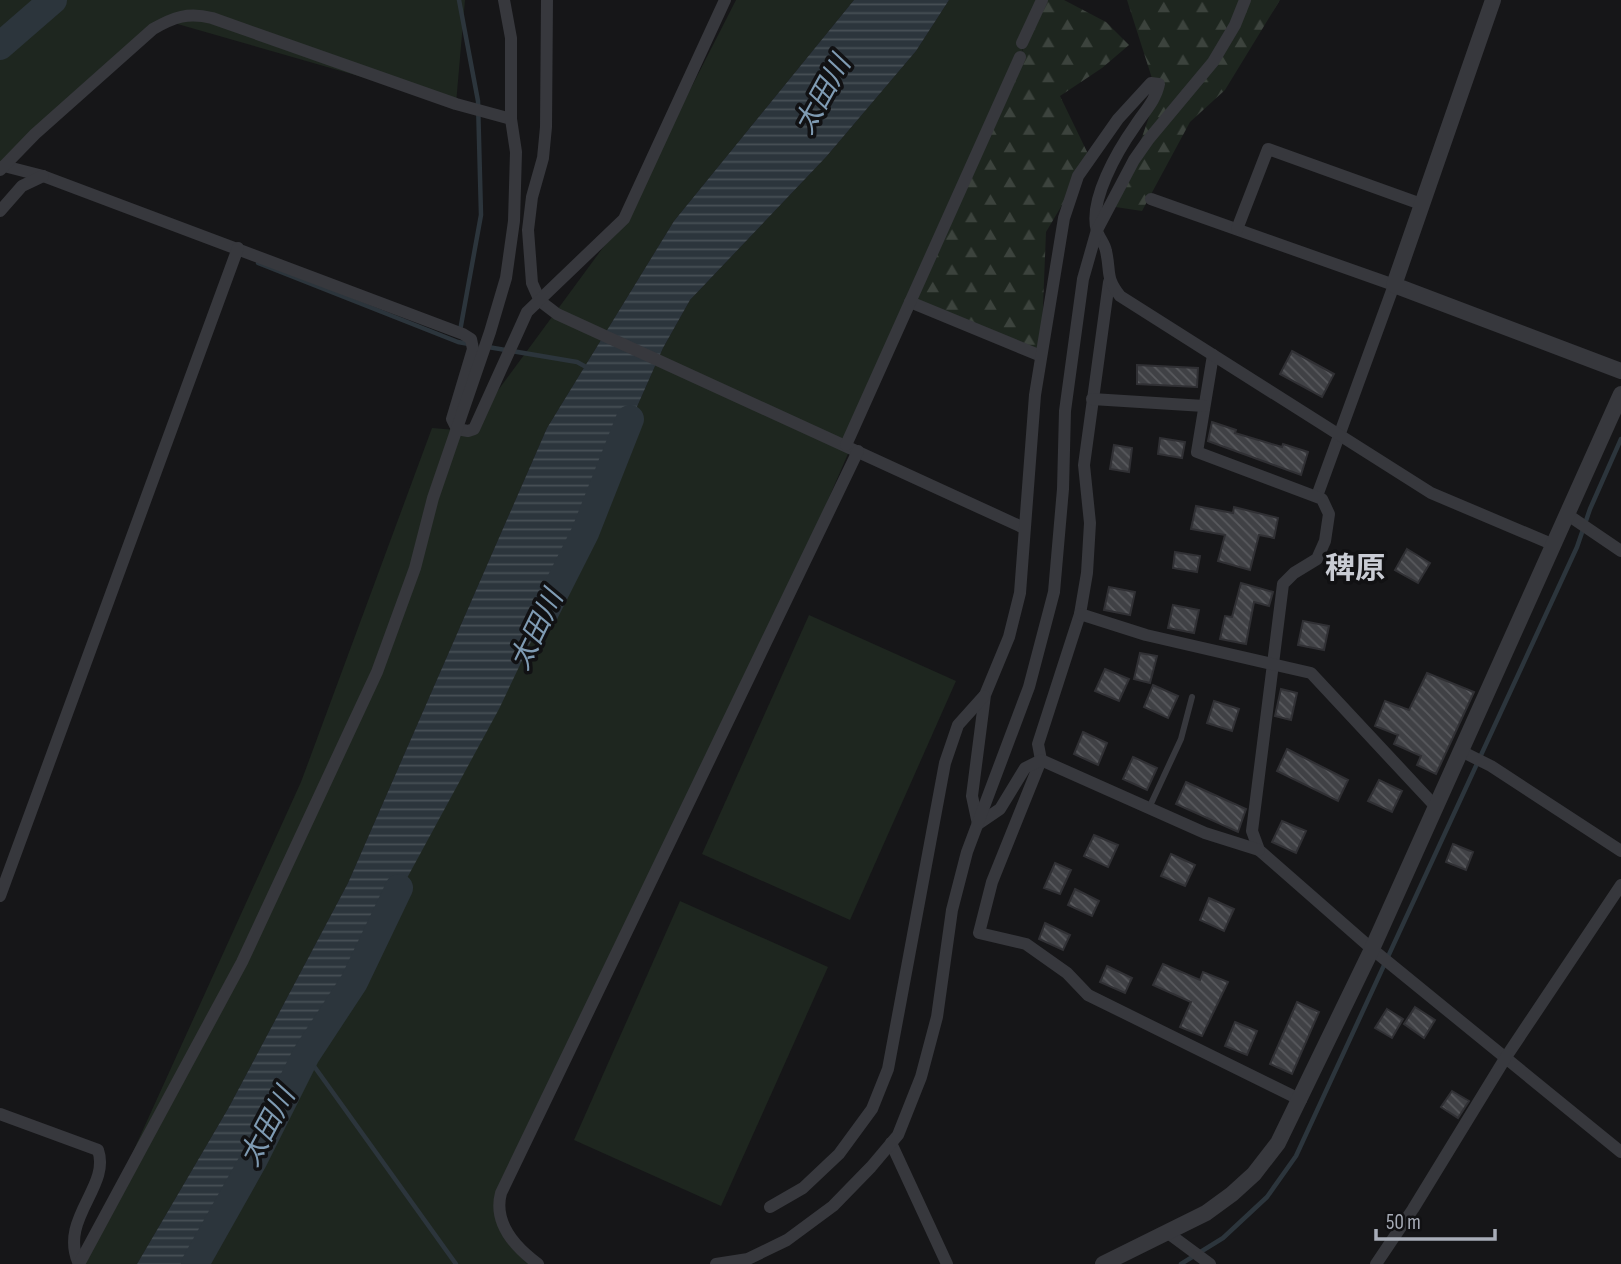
<svg xmlns="http://www.w3.org/2000/svg" width="1621" height="1264" viewBox="0 0 1621 1264" font-family="'Sofia Sans Condensed','Noto Sans JP',sans-serif">
<style>
.green{fill:#1e261f}
.forest{fill:url(#forest-firs)}
.water{fill:url(#water-rules)}
.lines{fill:none;stroke-linecap:round;stroke-linejoin:round}
.stream{stroke:#2c353c;stroke-width:4.5}
.river{stroke:#2c353c;stroke-width:28}
.building{fill:url(#building-back-hatch);stroke:#303034;stroke-width:2}
.service{stroke:#37383d;stroke-width:6}
.minor{stroke:#37383d;stroke-width:12}
.tertiary{stroke:#37383d;stroke-width:16}
.labels{text-anchor:middle;dominant-baseline:central;stroke-width:7;stroke-linejoin:round;paint-order:stroke}
.water-label{font-size:28px;font-style:italic;fill:#7f9bb3;stroke:#111113}
.quarter-label{font-size:30px;font-weight:bold;fill:#c9ccd4;stroke:#111113}
</style>
<defs>
<pattern id="forest-firs" width="22" height="20" patternUnits="userSpaceOnUse" patternTransform="scale(1.75)"><rect width="22" height="20" fill="#1e261f"/><path d="M5 1l3.5 6h-7zM16 11l3.5 6h-7z" fill="#3c433d"/></pattern>
<pattern id="water-rules" width="6" height="5" patternUnits="userSpaceOnUse" patternTransform="scale(1.75)"><rect width="6" height="5" fill="#2c353c"/><path d="M0 2.5h6" fill="none" stroke="#485056"/></pattern>
<pattern id="building-back-hatch" width="6" height="6" patternUnits="userSpaceOnUse" patternTransform="scale(1.75)"><rect width="6" height="6" fill="#404145"/><path d="M-1 5l2 2M0 0l6 6M5-1l2 2" fill="none" stroke="#595a5e"/></pattern>
</defs>
<rect width="100%" height="100%" fill="#161618"/>
<g class="green">
<path d="M0 0H465L456 104 167 21 0 164Z"/>
<path d="M736 0H854L674 221 547 428 348 883 229 1107 137 1264H78L97 1231 301 782 432 428 468 431 624 219Z"/>
<path d="M949 0H1044L771 632 497 1207 535 1264H189L333 1014 559 583 663 348 690 300 826 157 916 51Z"/>
<path d="M809 615 956 681 850 920 702 854Z"/>
<path d="M680 901 828 967 721 1206 574 1140Z"/>
</g>
<g class="forest">
<path d="M1043 0H1064L1106 22 1129 45 1102 68 1060 96 1090 158 1046 232 1041 356 910 302 1020 57Z"/>
<path d="M1127 0H1280L1225 90 1190 122 1142 211 1109 206 1134 160 1157 94Z"/>
</g>
<path class="water" d="M854 0H949L916 51 826 157 690 300 663 348 559 583 499 709 333 1014 189 1264H137L229 1107 348 883 547 428 674 221Z"/>
<g class="lines">
<g class="stream">
<path d="M459 0 478 101 481 215 460 331"/>
<path d="M258 263 458 342 469 344"/>
<path d="M488 347 577 362 588 368"/>
<path d="M306 1055 456 1264"/>
<path d="M1181 1264 1223 1238 1267 1197 1296 1156 1577 547 1590 509 1621 439"/>
</g>
<g class="river">
<path d="M0 46 53 0"/>
<path d="M542 618 585 533 630 419"/>
<path d="M195 1264 253 1161 306 1055 354 982 399 888"/>
</g>
</g>
<g class="building">
<path d="M1292 351 1334 374 1322 397 1280 374Z"/>
<path d="M1137 365 1198 368 1197 387 1137 384Z"/>
<path d="M1212 422 1236 430 1235 433 1282 447 1283 444 1308 452 1301 475 1208 441Z"/>
<path d="M1160 438 1185 442 1182 458 1158 454Z"/>
<path d="M1114 445 1132 448 1129 472 1110 469Z"/>
<path d="M1196 506 1233 513 1234 507 1278 518 1274 538 1259 535 1250 570 1218 561 1225 535 1191 529Z"/>
<path d="M1407 549 1430 563 1418 583 1395 570Z"/>
<path d="M1175 552 1200 556 1197 572 1173 568Z"/>
<path d="M1241 583 1273 592 1269 606 1254 602 1246 644 1220 639 1225 616 1232 617Z"/>
<path d="M1109 587 1135 592 1130 615 1104 610Z"/>
<path d="M1173 605 1199 610 1194 633 1168 628Z"/>
<path d="M1303 621 1329 626 1324 650 1298 645Z"/>
<path d="M1140 653 1157 656 1150 683 1134 679Z"/>
<path d="M1105 669 1129 679 1119 701 1095 691Z"/>
<path d="M1427 673 1474 692 1436 774 1417 765 1421 756 1394 744 1398 735 1375 726 1385 701 1409 710Z"/>
<path d="M1153 685 1178 696 1168 718 1144 707Z"/>
<path d="M1281 689 1297 693 1291 720 1275 716Z"/>
<path d="M1214 701 1239 709 1232 731 1207 723Z"/>
<path d="M1083 732 1107 743 1098 765 1074 754Z"/>
<path d="M1287 749 1348 780 1338 801 1277 771Z"/>
<path d="M1133 757 1157 768 1147 790 1123 779Z"/>
<path d="M1379 780 1402 791 1392 812 1368 801Z"/>
<path d="M1186 782 1246 809 1238 832 1176 804Z"/>
<path d="M1282 821 1306 831 1296 853 1272 842Z"/>
<path d="M1094 835 1118 845 1108 867 1084 856Z"/>
<path d="M1453 844 1473 852 1466 870 1446 862Z"/>
<path d="M1171 854 1195 865 1185 886 1161 876Z"/>
<path d="M1055 863 1071 870 1060 894 1044 888Z"/>
<path d="M1075 889 1099 901 1092 916 1068 905Z"/>
<path d="M1209 898 1234 909 1224 931 1200 920Z"/>
<path d="M1045 923 1070 935 1063 950 1039 939Z"/>
<path d="M1163 964 1200 980 1203 972 1228 982 1202 1036 1180 1027 1191 1002 1153 985Z"/>
<path d="M1107 966 1132 978 1125 993 1100 982Z"/>
<path d="M1297 1002 1319 1012 1292 1074 1270 1064Z"/>
<path d="M1415 1007 1435 1020 1424 1038 1404 1024Z"/>
<path d="M1387 1009 1403 1019 1392 1038 1375 1028Z"/>
<path d="M1235 1022 1257 1031 1247 1055 1225 1046Z"/>
<path d="M1452 1091 1469 1101 1458 1118 1441 1107Z"/>
</g>
<g class="lines">
<path class="service" d="M1149 808 1181 739 1192 697"/>
<g class="minor">
<path d="M547 0 546 127 543 158 532 197 528 230 532 283 540 301 557 314 1024 528"/>
<path d="M1022 43 1042 0"/>
<path d="M4 166 43 176 463 334 471 339 473 349 452 419 457 429 468 431 474 429 527 312 624 219 725 0"/>
<path d="M0 170 35 134 153 29C174 17 188 12 212 18L456 104 511 119"/>
<path d="M1151 199 1394 285 1317 496"/>
<path d="M0 211 22 186 43 176"/>
<path d="M1237 229 1268 149 1421 204"/>
<path d="M1109 282 1084 465 1090 523 1087 573 1080 614 1038 744 1041 760 992 882 979 933 1026 944 1067 973 1088 995 1301 1100"/>
<path d="M910 302 1041 356"/>
<path d="M1213 355 1197 452 1322 499 1329 514 1325 541 1317 559 1294 573 1283 584 1252 831 1259 850 1372 949 1621 1152"/>
<path d="M1092 399 1204 406"/>
<path d="M846 445 1020 57"/>
<path d="M1568 515 1621 551"/>
<path d="M1080 614 1146 635 1311 673 1436 807"/>
<path d="M1461 751 1491 766 1621 851"/>
<path d="M1259 850 1205 833 1041 760 1025 768 1000 809 978 824 972 796 985 695 1009 637 1020 593 1035 395 1064 218 1078 176 1118 119 1151 83 1159 84C1156 100 1144 112 1135 126 1118 150 1088 201 1097 231 1099 238 1105 244 1106 251 1111 273 1105 277 1120 296L1431 493 1554 545"/>
<path d="M0 896 238 248"/>
<path d="M0 1114 98 1150C111 1187 58 1219 79 1264"/>
<path d="M891 1143 947 1264"/>
<path d="M770 1207 803 1188 839 1154 872 1109 888 1069 945 763 958 725 984 696"/>
<path d="M1168 1233 1210 1264"/>
<path d="M79 1264 242 962 377 672 415 568 433 498 490 332 506 278 514 221 516 152 511 119V38L504 0"/>
<path d="M538 1264C515 1247 493 1223 501 1193L858 451"/>
<path d="M716 1264 748 1259 787 1240 833 1206 871 1167 898 1135 921 1077 937 1017 952 910 967 852 1029 687 1054 592 1063 489 1065 411 1083 279 1097 230 1134 160 1148 140 1213 62 1235 25 1245 0"/>
<path d="M1376 1264 1413 1209 1506 1057 1621 885"/>
</g>
<g class="tertiary">
<path d="M1493 0 1394 285 1621 371"/>
<path d="M1103 1264 1206 1213 1232 1194 1254 1174 1278 1143 1372 949 1621 394"/>
</g>
</g>
<g class="labels">
<g class="water-label">
<text transform="translate(823 95) rotate(-61)">太田川</text>
<text transform="translate(537 630) rotate(-64)">太田川</text>
<text transform="translate(268 1127) rotate(-62)">太田川</text>
</g>
<g class="quarter-label">
<text x="1355" y="569">稗原</text>
</g>
</g>
<path d="M1376 1229v10h119v-10" fill="none" stroke="#a8adb8" stroke-width="3.5"/>
<text x="1386" y="1229" font-size="21" fill="#a8adb8" stroke="#111113" stroke-width="5" paint-order="stroke">50 m</text>
</svg>
